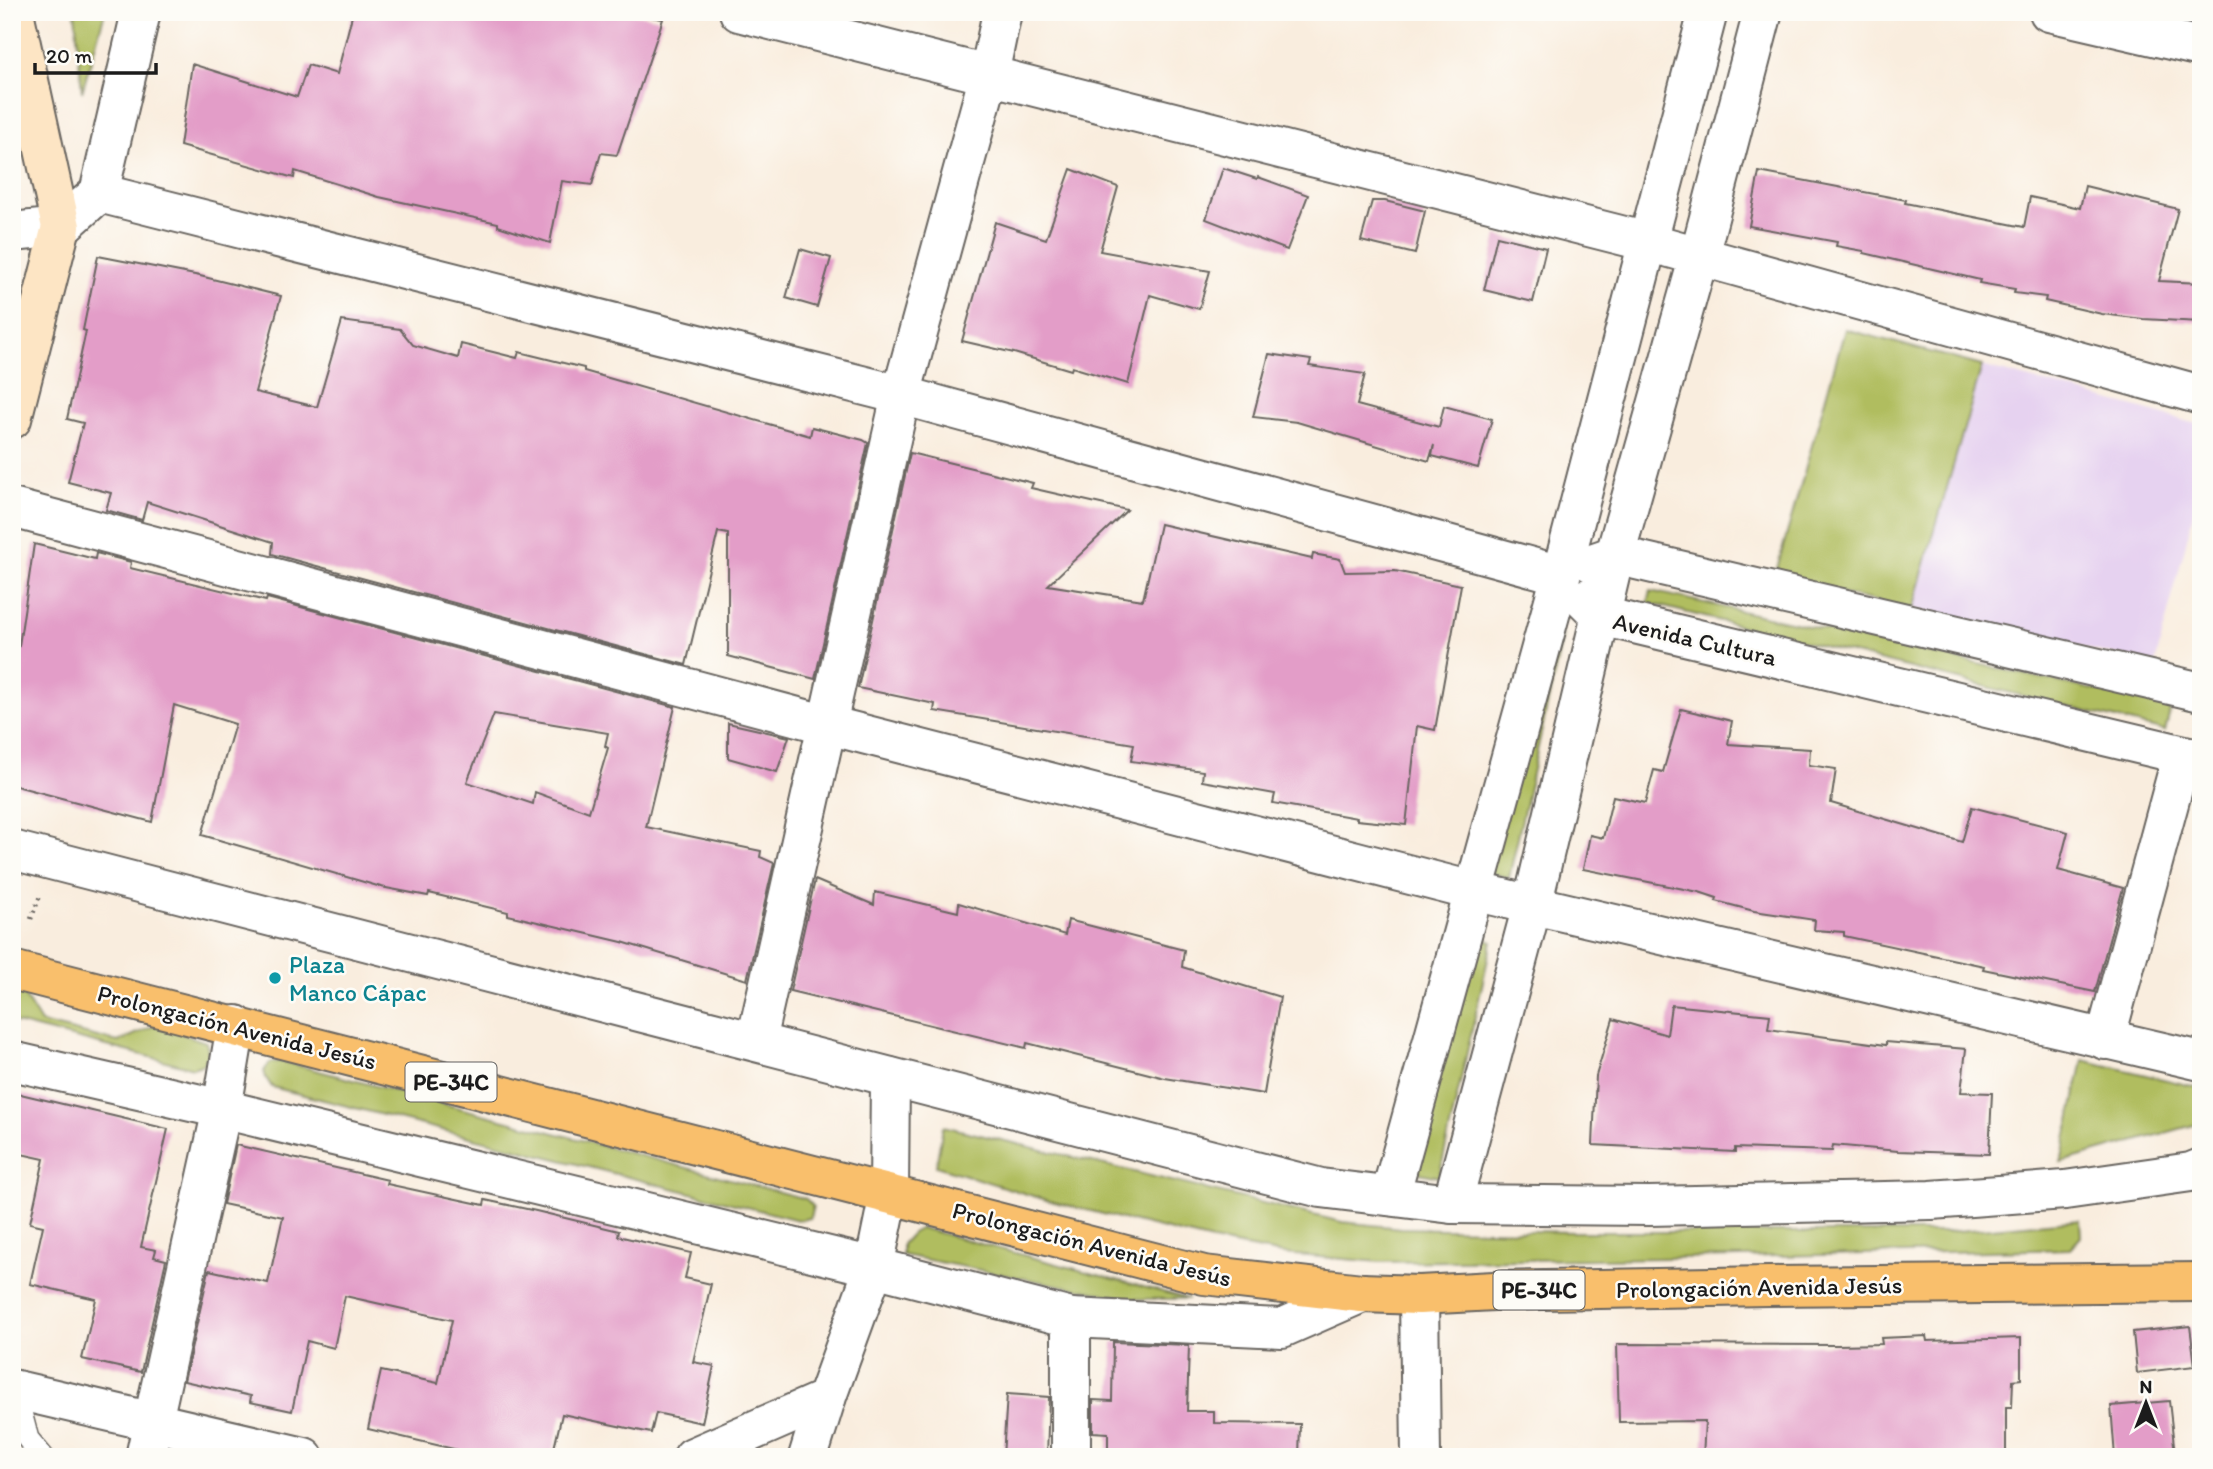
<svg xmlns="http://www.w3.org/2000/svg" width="2213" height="1469" viewBox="0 0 2213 1469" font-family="Itim,sans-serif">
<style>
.built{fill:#e6d2f0}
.green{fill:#b0bd5f;stroke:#666c3e;stroke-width:2}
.building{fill:#e39dc8;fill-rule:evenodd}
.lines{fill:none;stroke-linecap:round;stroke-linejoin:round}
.service-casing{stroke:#696560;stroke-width:24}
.minor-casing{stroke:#696560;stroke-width:42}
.tertiary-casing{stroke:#696560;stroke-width:42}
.secondary-casing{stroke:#696560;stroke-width:42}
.primary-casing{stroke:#696560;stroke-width:42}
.path{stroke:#696560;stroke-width:4.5;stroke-dasharray:2 5;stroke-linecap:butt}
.service{stroke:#fff;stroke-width:21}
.minor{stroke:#fff;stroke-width:38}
.tertiary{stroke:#fff;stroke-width:38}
.secondary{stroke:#fde5c4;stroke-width:38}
.primary{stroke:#f9bf6c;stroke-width:38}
.culture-dot{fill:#0f9aa8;stroke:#fdfcf7;stroke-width:2.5}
.labels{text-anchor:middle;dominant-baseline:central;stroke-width:5;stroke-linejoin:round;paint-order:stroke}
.shield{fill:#fdfcf7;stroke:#605f5e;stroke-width:2}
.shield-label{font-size:23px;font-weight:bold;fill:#1c1c1c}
.street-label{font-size:24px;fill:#1c1c1c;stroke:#fdfcf7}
.culture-label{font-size:24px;fill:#0d838f;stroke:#fdfcf7;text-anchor:start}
</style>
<rect width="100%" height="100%" fill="#fdfcf7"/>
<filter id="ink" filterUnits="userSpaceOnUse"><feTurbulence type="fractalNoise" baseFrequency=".0143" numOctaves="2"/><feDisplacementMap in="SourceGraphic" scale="14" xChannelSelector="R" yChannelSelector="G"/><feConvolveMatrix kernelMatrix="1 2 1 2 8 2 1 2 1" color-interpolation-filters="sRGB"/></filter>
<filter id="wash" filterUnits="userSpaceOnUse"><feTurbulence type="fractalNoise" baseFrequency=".00686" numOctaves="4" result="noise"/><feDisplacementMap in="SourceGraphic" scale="28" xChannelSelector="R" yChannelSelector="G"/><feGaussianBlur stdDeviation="1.57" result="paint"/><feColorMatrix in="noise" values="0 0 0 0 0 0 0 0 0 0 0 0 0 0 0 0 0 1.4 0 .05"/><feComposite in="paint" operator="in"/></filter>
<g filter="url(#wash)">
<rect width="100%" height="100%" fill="#f9edde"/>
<path class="built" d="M1982 366 2201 425V484L2155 664 1912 609Z"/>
<g class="green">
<path d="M75 12H105L82 92Z"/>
<path d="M1845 329 1982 366 1912 609 1774 579Z"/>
<path d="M1651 591 2171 707 2165 731 1648 603Z"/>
<path d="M1563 634 1509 878 1482 871Z"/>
<path d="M1466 932 1492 941 1439 1177 1415 1172Z"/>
<path d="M12 993 23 994 41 1023 118 1042 156 1025 206 1042 209 1054 204 1064 193 1068 12 1022Z"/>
<path d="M2083 1060 2201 1088V1123L2061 1162Z"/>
<path d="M281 1061 806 1199 813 1206 810 1218 798 1220 272 1087 266 1078 264 1071 270 1063Z"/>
<path d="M943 1126 1342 1222 1401 1228 1573 1232H1946L2080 1220 2081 1237 2070 1249 1741 1257 1380 1262 1283 1254 1212 1241 1046 1200 936 1166Z"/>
<path d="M921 1228 1189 1299H1131L902 1255V1244L912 1233Z"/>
</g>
<g id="blocks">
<g class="building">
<path d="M353 12H621L663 19 617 155 601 153 592 185 562 181 550 243 498 226V223L379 197 295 171 294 178 180 146 192 64 297 97 308 65 337 74Z"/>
<path d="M1223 168 1257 179 1258 177 1308 195 1287 250 1206 219Z"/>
<path d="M1071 169 1118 187 1100 251 1210 271 1199 309 1150 295 1128 384 1072 367 1071 370 1014 353 962 341 995 222 1046 239Z"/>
<path d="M1759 172 1906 200 1905 203 2024 227 2030 197 2080 208 2085 186 2178 209 2159 281 2201 283V322L2143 319 2102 314 2045 301 2046 297 2014 293 2015 289 1979 283 1980 280 1864 253V251L1836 246 1837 242 1749 226Z"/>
<path d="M1372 201H1385L1425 211 1415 254 1361 241Z"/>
<path d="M1497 236 1546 248 1533 302 1484 290Z"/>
<path d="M800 249 831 258 817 307 786 298Z"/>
<path d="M98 256 200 276 281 296 255 392 317 407 342 321 400 329 413 345 458 358 461 344 517 358 519 352 584 368V371L810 436 812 427 863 440 868 443 815 679 728 656V534L718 532 686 665 272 554 273 542 147 502 142 520 106 510 111 493 68 482 83 423 67 419 86 331 83 330Z"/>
<path d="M1269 354 1311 360 1309 366 1365 374 1357 405 1439 427 1444 406 1492 419 1478 468 1432 456 1434 445 1429 461 1297 422 1253 417Z"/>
<path d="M910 453 1033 483 1031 488 1127 510 1048 585 1143 600 1160 524 1312 559 1313 554 1340 559 1345 572 1395 571 1461 585 1435 730 1417 726 1406 825 1357 820V818L1273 803 1275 794 1202 781 1203 771 1131 761 1134 744 934 711 935 704 858 688Z"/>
<path d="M34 544 95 559 96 553 131 562 130 568 266 601 267 598 675 707 646 827 761 851 760 857 774 863 747 980 622 942 508 915V912L429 893 428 896 381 887 202 835 235 724 174 705 152 822 12 785V644L19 646ZM494 714 608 733 605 746 608 748 589 812 535 792 533 804 467 782Z"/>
<path d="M1681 709 1732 721 1728 744 1810 749 1809 765 1836 769 1831 803 1962 842 1972 807 2068 832 2058 870 2123 888 2095 992 1983 969 1984 966 1844 936V932L1814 930 1815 920 1754 911 1716 901 1717 898 1699 892 1583 869 1590 835 1603 838 1613 796 1645 803 1654 770 1663 772Z"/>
<path d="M728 723 789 737 777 772 728 758Z"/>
<path d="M815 880 874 905 875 892 958 912 959 903 1065 935 1068 920 1184 950 1182 967 1280 997 1264 1094 1165 1078 1027 1043 1026 1048 790 991Z"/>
<path d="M1671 1005 1770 1015 1768 1029 1886 1045V1042L1966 1049 1961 1092 1992 1093 1989 1154 1898 1151 1833 1145 1832 1151 1735 1148V1152L1593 1145 1596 1076 1613 1019 1667 1035Z"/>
<path d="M12 1092 168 1129 141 1247 156 1250 154 1257 166 1260 141 1372 82 1359 96 1299 30 1284 43 1226 30 1223 44 1159 12 1152Z"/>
<path d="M236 1145 388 1180 387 1184 484 1205 485 1200 536 1211 619 1231 618 1236 691 1253 685 1278 711 1284 693 1362 714 1366 702 1423 656 1413 651 1433 562 1414 552 1457H488L368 1429 381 1371 438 1383 452 1320 345 1296 334 1348 307 1341 292 1411 250 1402 251 1396 184 1381 209 1270 268 1283 283 1217 223 1204Z"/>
<path d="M2190 1326 2195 1366 2137 1373 2133 1332Z"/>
<path d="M1926 1336 1927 1341 2021 1338V1379L2013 1380 2012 1407H2006V1455L1703 1457 1705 1421 1619 1422 1617 1344 1837 1345 1882 1344 1881 1338Z"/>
<path d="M1113 1342 1189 1345 1187 1411H1214V1423L1300 1424 1299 1457H1108V1433L1093 1432V1400L1112 1401Z"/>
<path d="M1007 1394 1049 1397 1047 1457H1003Z"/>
<path d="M2169 1401 2175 1454 2115 1457 2111 1406Z"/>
</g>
</g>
</g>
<g filter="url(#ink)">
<use href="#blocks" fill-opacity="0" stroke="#696560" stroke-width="2"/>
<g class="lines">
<defs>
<path id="service" d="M15 1390 28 1439 43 1457"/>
<g id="minor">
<path d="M739 12 1648 242 2201 395"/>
<path d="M2049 12 2201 47"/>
<path d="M99 193 901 395 1561 575"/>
<path d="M12 232 61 227 99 193 141 12"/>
<path d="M12 508 828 725 1473 891 2201 1061"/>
<path d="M1592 563 1615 555 2201 692"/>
<path d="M1584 599 1601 616 2201 759"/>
<path d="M12 850 1321 1188 1452 1204 1649 1206 1931 1200 2065 1190 2191 1172 2201 1168"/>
<path d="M2105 1040 2182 755"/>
<path d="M756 1041 901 395 989 75 1002 12"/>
<path d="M12 1061 222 1109 874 1267 1071 1318 1282 1328 1362 1293"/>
<path d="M889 1194 890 1077"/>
<path d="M1390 1196 1561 575 1708 12"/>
<path d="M1452 1204 1532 906 1615 555 1699 256 1763 12"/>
<path d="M1419 1295 1421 1457"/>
<path d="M1071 1318V1457"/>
<path d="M12 1389 304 1457"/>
<path d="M145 1457 222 1109 236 1025"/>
<path d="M808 1457 826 1399"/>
</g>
<path id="tertiary" d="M693 1457 826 1399 874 1267 889 1194"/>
<path id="secondary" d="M12 419 61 227 14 12"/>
<path id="primary" d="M12 970 1204 1275 1362 1293 1419 1295 1494 1291 1768 1286 2201 1282"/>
</defs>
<use href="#service" class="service-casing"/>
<use href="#minor" class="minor-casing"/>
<use href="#tertiary" class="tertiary-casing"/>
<use href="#secondary" class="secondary-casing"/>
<use href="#primary" class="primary-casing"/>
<path class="path" d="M31 919 40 896"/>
<use href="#service" class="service"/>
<use href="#minor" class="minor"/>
<use href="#tertiary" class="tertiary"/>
<use href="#secondary" class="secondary"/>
<use href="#primary" class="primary"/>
</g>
</g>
<circle class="culture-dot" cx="275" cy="978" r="7"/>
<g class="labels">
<g class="shield">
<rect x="405.5" y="1062.5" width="91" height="39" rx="5"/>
<rect x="1493.5" y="1270.5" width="91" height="39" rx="5"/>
</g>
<g class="shield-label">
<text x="451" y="1082">PE-34C</text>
<text x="1539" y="1290">PE-34C</text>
</g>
<g class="street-label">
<text transform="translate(1695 639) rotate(13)">Avenida Cultura</text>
<text transform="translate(237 1027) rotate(14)">Prolongación Avenida Jesús</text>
<text transform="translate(1092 1244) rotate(14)">Prolongación Avenida Jesús</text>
<text transform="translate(1759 1287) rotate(-1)">Prolongación Avenida Jesús</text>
</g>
<g class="culture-label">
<text x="289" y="964">Plaza<tspan x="289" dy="28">Manco Cápac</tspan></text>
</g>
</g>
<rect width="2213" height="1469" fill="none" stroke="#fdfcf7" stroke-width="42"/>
<g transform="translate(2146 1403)" stroke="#fdfcf7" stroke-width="5" paint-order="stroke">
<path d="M0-5L12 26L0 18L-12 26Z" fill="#1c1c1c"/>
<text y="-10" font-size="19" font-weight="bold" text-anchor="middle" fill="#1c1c1c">N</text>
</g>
<path d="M35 63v10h121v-10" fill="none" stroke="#1c1c1c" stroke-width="3.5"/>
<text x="46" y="63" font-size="21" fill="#1c1c1c" stroke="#fdfcf7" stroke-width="5" paint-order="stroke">20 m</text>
</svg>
